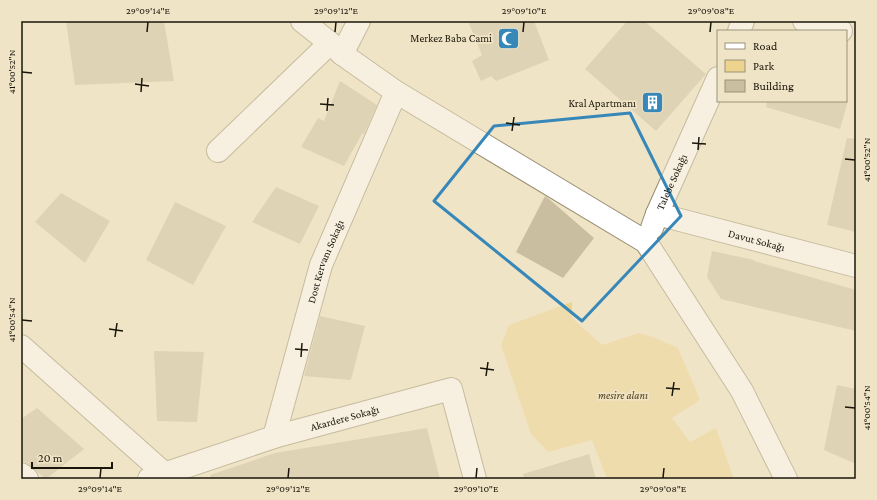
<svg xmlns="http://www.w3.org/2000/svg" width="877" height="500" viewBox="0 0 877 500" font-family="'Crimson Pro',serif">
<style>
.green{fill:#eed38f}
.building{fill:#cabea1}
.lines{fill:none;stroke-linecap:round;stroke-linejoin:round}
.minor-casing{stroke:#958a6e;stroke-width:24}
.minor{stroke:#fff;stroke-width:22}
.marked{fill:none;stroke:#3788b9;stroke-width:3;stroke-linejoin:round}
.ticks{fill:none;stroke:#1a160b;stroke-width:1.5}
.labels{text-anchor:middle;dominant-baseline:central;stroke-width:3.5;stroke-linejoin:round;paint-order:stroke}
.poi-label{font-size:11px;fill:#1a160b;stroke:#f0e4c6;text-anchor:end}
.street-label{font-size:11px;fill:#1a160b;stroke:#f0e4c6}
.park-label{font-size:11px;font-style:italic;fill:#4d3d13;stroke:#f0e4c6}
.neatline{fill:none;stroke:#1a160b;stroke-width:1.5}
.ticks-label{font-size:10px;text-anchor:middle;fill:#1a160b}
</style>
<rect width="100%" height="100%" fill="#f0e4c6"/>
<path class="green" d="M572 302V318L602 345 639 333 653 337 678 348 700 400 672 418 690 442 716 428 734 479H607L592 440 548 452 531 434 501 345 509 325Z"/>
<g class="building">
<path d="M66 21H164L174 81 75 85Z"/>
<path d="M468 21H534L549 60 496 81 491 76 481 81 472 61 482 55Z"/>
<path d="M627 21H644L706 74 656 131 585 69Z"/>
<path d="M340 81 377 105 364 134H362L344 166 301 147 318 118 324 121Z"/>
<path d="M767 101H848L840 129 766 107Z"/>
<path d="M847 138 856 139V232L827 225Z"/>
<path d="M276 187 319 206 300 244 252 222Z"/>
<path d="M61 193 110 221 85 263 35 222Z"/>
<path d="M545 196 549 199 594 238 563 278 516 252Z"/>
<path d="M175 202 226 226 193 285 146 260Z"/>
<path d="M712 251 754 260V261L856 290V331L721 299 707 277Z"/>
<path d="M320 316 365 326 351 380 304 376Z"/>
<path d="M154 351 204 352 197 422 157 421Z"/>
<path d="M837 385 856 389V464L824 450Z"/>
<path d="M37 408 84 449 46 479 21 459V419Z"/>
<path d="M427 428 440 479H211L210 475 275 453Z"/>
<path d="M589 454 596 479H524L523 474Z"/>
</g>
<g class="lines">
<defs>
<g id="minor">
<path d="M302 21 330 43 342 54 396 92 646 242 742 391 786 479"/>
<path d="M804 21 841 31"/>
<path d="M739 31 743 21"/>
<path d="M342 54 359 21"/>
<path d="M218 151 330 43"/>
<path id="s1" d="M657 214 856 266"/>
<path id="s2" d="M652 228 657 214 718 78"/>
<path d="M21 346 165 474"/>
<path id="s3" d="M274 437 321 265 396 92"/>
<path d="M21 474 27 479"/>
<path id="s4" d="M149 479 274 437 451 389 475 479"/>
</g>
</defs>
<use href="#minor" class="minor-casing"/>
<use href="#minor" class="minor"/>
</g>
<path d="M0 0H877V500H0ZM630 113 681 216 582 321 434 201 494 126Z" fill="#f0e4c6" fill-opacity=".55" fill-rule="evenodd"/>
<path class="marked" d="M630 113 681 216 582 321 434 201 494 126Z"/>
<path class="ticks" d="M147 32 148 22M335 32 336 22M523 32 524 22M710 32 711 22M22 72 32 73M135 84 149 86M141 92 142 78M320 104 334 105M327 111 328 98M506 123 520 125M512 131 514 117M692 143 706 144M698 150 699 137M845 159 855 160M22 320 32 321M109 329 123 331M115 337 117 323M295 349 308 350M301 357 302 343M480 368 494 370M486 376 488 362M666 388 680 389M672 396 674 382M845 407 855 408M100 478 101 468M288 478 289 468M476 478 477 468M663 478 664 468"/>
<defs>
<symbol id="mosque-square" viewBox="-11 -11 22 22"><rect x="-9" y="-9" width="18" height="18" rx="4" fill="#3788b9" stroke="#f0e4c6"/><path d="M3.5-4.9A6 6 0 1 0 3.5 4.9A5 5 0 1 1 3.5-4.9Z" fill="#fff"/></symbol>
<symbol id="building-square" viewBox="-11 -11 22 22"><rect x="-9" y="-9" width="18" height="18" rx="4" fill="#3788b9" stroke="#f0e4c6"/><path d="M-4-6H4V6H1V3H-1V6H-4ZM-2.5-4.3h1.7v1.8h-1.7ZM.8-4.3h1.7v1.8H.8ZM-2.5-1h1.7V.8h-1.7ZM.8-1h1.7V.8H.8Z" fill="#fff"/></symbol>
</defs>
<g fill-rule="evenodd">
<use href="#mosque-square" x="496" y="26" width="25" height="25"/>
<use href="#building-square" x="640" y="90" width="25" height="25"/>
</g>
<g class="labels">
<g class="poi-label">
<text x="492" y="38">Merkez Baba Cami</text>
<text x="636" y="103">Kral Apartmanı</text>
</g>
<g class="street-label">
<text stroke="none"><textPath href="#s2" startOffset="50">Talebe Sokağı</textPath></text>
<text stroke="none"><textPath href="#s1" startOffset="103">Davut Sokağı</textPath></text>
<text stroke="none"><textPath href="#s3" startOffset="183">Dost Kervanı Sokağı</textPath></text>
<text stroke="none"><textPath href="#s4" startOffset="205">Akardere Sokağı</textPath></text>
</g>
<g class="park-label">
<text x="623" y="395">mesire alanı</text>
</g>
</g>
<rect width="877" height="500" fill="none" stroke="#f0e4c6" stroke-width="44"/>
<rect x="717" y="30" width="130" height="72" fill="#f0e4c6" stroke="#9a927b"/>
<rect x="725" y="43" width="20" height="6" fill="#ffffff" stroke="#9a927b"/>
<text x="753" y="50" font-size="12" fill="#1a160b">Road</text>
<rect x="725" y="60" width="20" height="12" fill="#eed38f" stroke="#9a927b"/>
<text x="753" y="70" font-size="12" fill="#1a160b">Park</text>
<rect x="725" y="80" width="20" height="12" fill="#cabea1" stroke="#9a927b"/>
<text x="753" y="90" font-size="12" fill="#1a160b">Building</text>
<path d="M32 462v6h80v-6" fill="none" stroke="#1a160b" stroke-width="2"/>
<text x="38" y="462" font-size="12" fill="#1a160b" stroke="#f0e4c6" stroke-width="3" paint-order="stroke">20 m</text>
<rect x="22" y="22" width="833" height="456" class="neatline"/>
<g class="ticks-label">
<text x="148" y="14">29°09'14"E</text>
<text x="336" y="14">29°09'12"E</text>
<text x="524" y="14">29°09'10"E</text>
<text x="711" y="14">29°09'08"E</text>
<text transform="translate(11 72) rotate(-90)" y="4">41°00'52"N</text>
<text transform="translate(866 160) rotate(-90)" y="4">41°00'52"N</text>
<text transform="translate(11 320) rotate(-90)" y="4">41°00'54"N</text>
<text transform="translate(866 408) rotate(-90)" y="4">41°00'54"N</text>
<text x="100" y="492">29°09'14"E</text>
<text x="288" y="492">29°09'12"E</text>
<text x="476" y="492">29°09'10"E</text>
<text x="663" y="492">29°09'08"E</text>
</g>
</svg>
